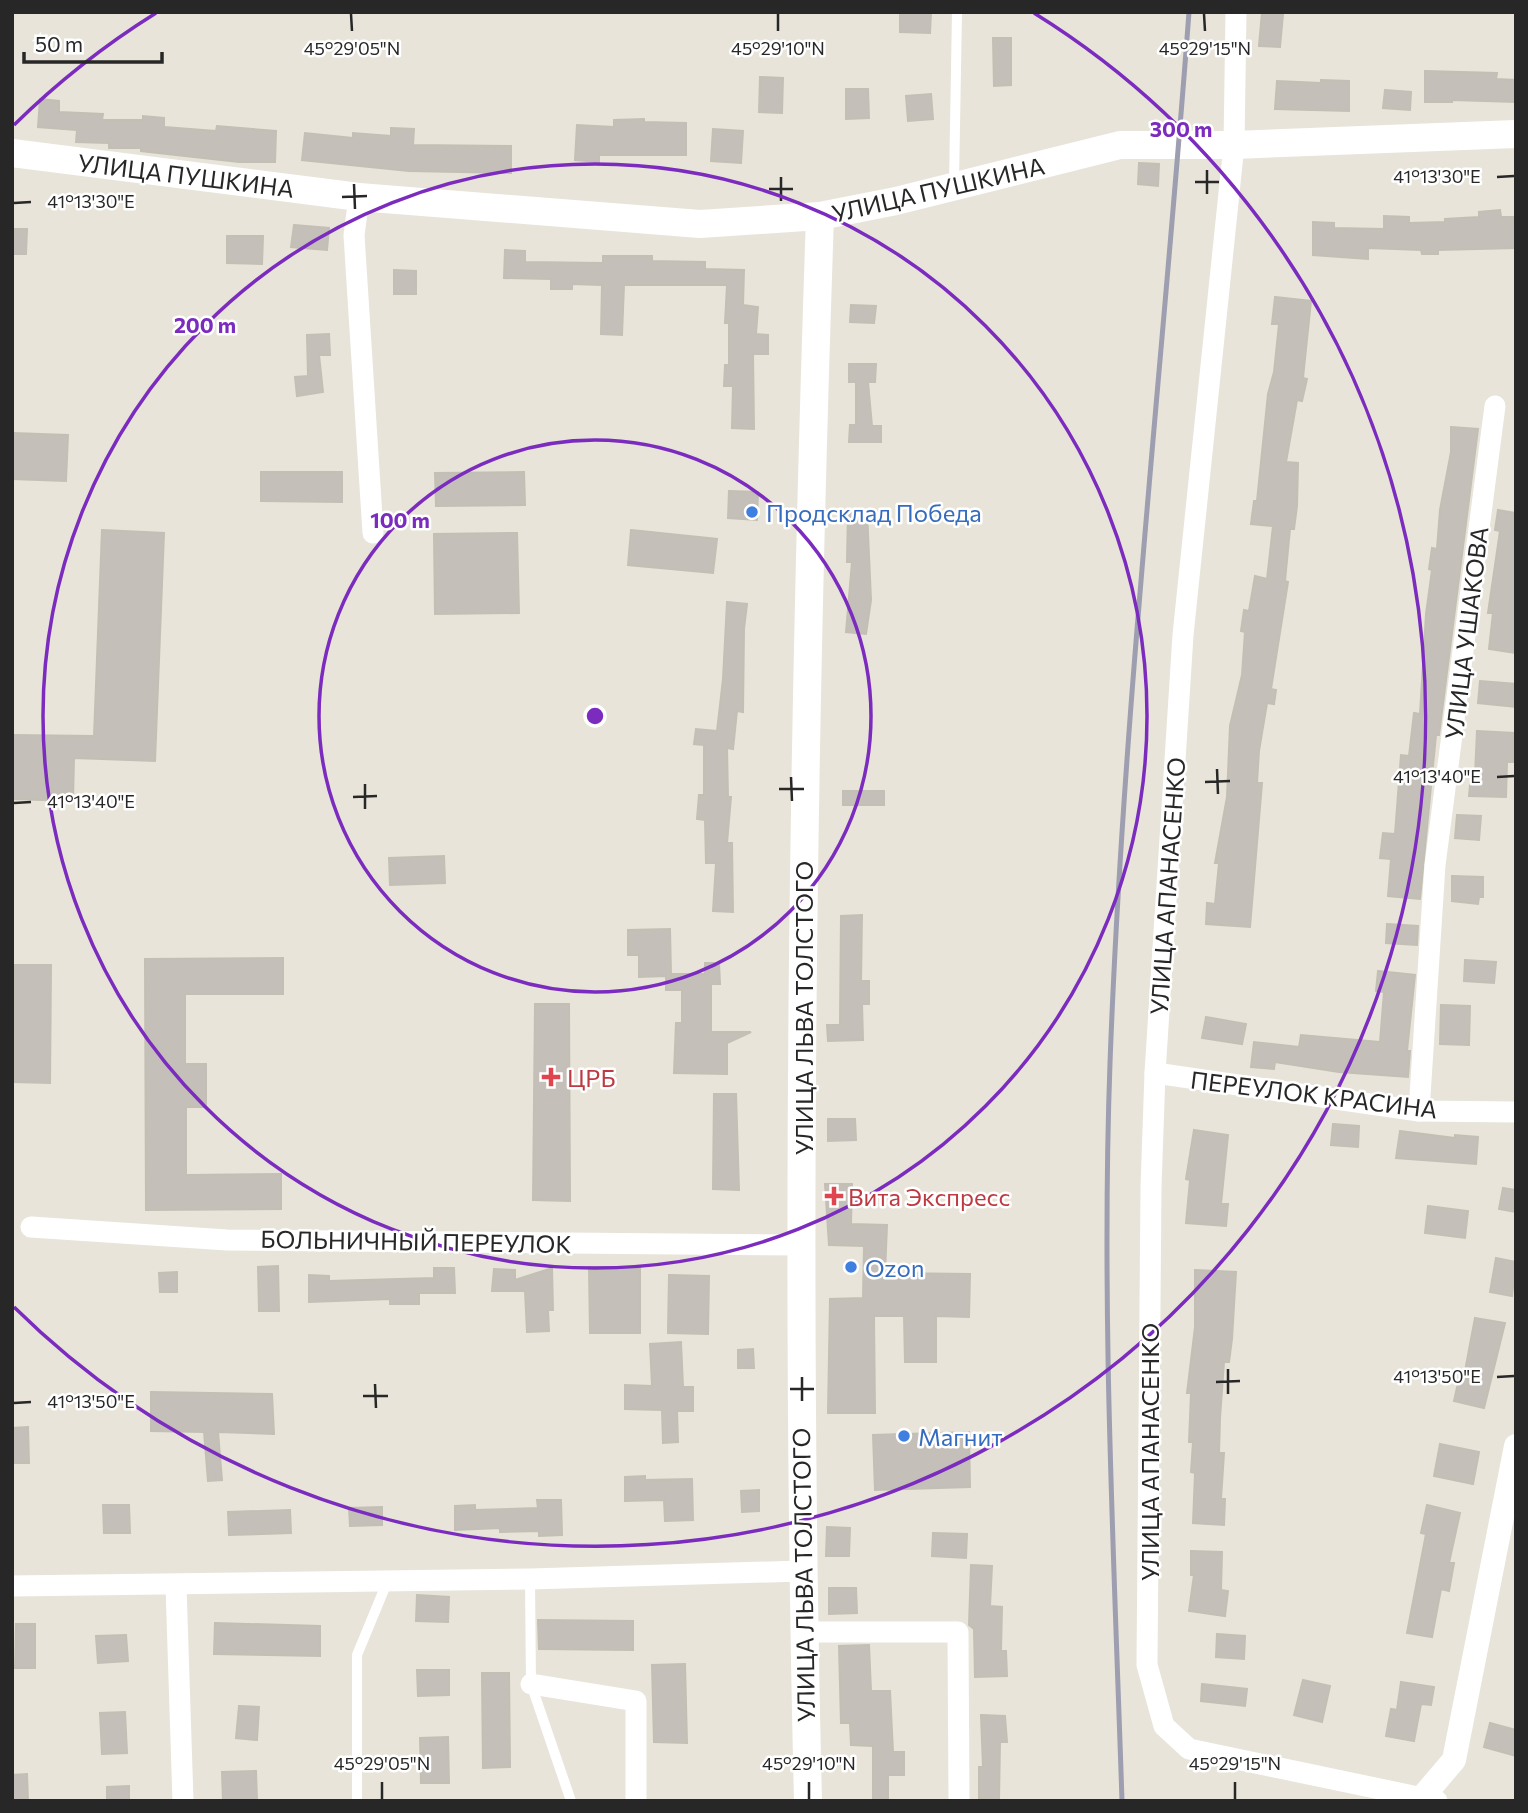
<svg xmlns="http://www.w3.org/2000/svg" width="1528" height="1813" viewBox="0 0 1528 1813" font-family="Commissioner,sans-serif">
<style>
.building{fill:#c4c0b9;stroke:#c3bfb4;stroke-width:2}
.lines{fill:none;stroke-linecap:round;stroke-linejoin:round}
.service{stroke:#fff;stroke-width:10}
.minor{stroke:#fff;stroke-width:21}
.tertiary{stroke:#fff;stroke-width:24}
.secondary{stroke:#fff;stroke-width:28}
.rail{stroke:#9d9eb0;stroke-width:5}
.ticks{fill:none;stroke:#272727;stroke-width:2.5}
.ring{fill:none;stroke:#7b2cbf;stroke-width:3.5}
.shop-dot{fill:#3f7fe0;stroke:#fff;stroke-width:2.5}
.health-dot{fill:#e0444e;stroke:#fff;stroke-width:2.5}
.labels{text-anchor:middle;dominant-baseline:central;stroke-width:5;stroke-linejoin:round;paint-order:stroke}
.street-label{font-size:24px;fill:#272727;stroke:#fff}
.shop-label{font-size:24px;fill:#366cbe;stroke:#fff;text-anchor:start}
.health-label{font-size:24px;fill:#be3a42;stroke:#fff;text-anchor:start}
.ticks-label{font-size:18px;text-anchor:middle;fill:#272727;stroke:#fff;stroke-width:5;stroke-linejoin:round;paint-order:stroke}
.centre{fill:#7b2cbf;stroke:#fff;stroke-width:3.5}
.ring-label{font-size:21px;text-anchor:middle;font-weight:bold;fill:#7b2cbf;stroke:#fff;stroke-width:5;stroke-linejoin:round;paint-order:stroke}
</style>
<rect width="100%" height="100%" fill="#e8e4d9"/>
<g class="building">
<path d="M900 12H931L930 33 900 32Z"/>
<path d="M1262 12 1283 14 1280 47 1259 46Z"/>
<path d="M993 38H1011V85L994 86Z"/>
<path d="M1425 71 1497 73 1496 79 1516 80V102L1452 100V102H1425Z"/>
<path d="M760 77 783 78 782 113 759 112Z"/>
<path d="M1321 80 1349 81V111L1275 109 1277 81 1321 83Z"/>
<path d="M846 89H868L869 118 846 119Z"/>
<path d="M1385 90 1411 92 1410 110 1383 108Z"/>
<path d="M931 94 933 119 908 121 906 96Z"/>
<path d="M40 99 59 101V112L103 114 102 120H143V116L164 118V127L216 131 217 126 276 131 275 162H239L141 151V148H109V143L76 142 77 130 38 127Z"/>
<path d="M644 119V122L686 123V155H599V162L575 160 577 125 614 127V120Z"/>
<path d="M391 128 414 129 413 145 511 146V173L409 171 302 160 305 133 353 138V133L391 136Z"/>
<path d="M713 129 743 131 741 163 711 161Z"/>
<path d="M1139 163 1159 164 1158 186 1138 184Z"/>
<path d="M1500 210 1501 217H1516V248L1438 250V254H1422L1421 250 1368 248V259L1313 255V222L1334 223V228L1384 229V216L1409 217V223L1445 222V219L1479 217V212Z"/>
<path d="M294 225 329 228 327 250 291 247Z"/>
<path d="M12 229H27L26 254H12Z"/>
<path d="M227 236H263L262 264 227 263Z"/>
<path d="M505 250 525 251V262L603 263V256H652V261L705 262V269L744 270 743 305 758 307 756 334 768 335V354H753L754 429 732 428 733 386H724L725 365H729V323H725L727 285H624L622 335 601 334 602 285 572 284V289H551V279L504 278Z"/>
<path d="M394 270 416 271V294H394Z"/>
<path d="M1275 297 1311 301 1303 378 1307 379 1302 401 1297 400 1286 462 1298 463 1297 506 1294 529H1290L1285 581 1288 582 1271 689 1276 690 1274 704 1267 703 1259 751 1257 783H1262L1250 927 1206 924 1207 903 1215 904 1219 863H1215L1227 797 1230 726 1242 675 1245 632 1241 631 1244 610 1249 611 1255 576 1267 579 1273 526 1251 524 1254 501H1257L1268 394 1274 372 1279 324H1272Z"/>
<path d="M851 305 876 306 874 323 850 322Z"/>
<path d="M329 334 330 355H319L323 392 297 396 295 377 308 376 307 335Z"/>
<path d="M849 364H876L875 382H868L872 426H881V442H849L850 425H856V382H849Z"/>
<path d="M1451 427 1478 429 1439 735H1436L1420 899 1388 896 1391 859 1380 858 1383 833 1395 834 1401 755 1409 756 1414 713 1420 714 1426 614 1432 570 1429 569 1432 548 1437 549 1440 510 1451 452Z"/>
<path d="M12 433 68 435 66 481 12 479Z"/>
<path d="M261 472H342V502L261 501Z"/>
<path d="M524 472 525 505 436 506 435 473Z"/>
<path d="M729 491 758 492 757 520 728 518Z"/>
<path d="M848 510 867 511 871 600 866 634 846 632 852 562H847Z"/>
<path d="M1498 510 1516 513V653L1489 649 1493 613H1488L1500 531 1495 530Z"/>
<path d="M102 530 164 533 155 761 74 758 73 801 12 799V735L94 736Z"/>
<path d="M631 530 717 539 713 573 628 565Z"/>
<path d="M517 533 519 613 435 614 434 534Z"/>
<path d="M727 602 747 604 744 629 743 712 737 711 733 749 727 748 728 797H731L727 843H732L733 912 713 911 716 863H706L705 820 697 819 699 795H704V745L694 744 696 729 717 731 723 679Z"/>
<path d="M1480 681 1516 684V707L1478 703Z"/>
<path d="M1477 731 1514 733 1513 762H1507L1506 797 1469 796 1471 775H1475Z"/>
<rect x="843" y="791" width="41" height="14"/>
<path d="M1457 815 1481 816 1479 840 1455 838Z"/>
<path d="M444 856 445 883 390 885 389 858Z"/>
<path d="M1452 876 1483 877V897H1479L1478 904 1452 901Z"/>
<path d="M862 915 861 981H869V1004H862L863 1040 828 1041 827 1025H840L841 916Z"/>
<path d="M1387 924 1418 926 1417 945 1386 943Z"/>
<path d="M670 929 671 974H705V963H719L720 984H711V1032H751L727 1043V1074L674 1073 676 1023H682V990H666V976L639 977V955H628V930Z"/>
<path d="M283 958V994H185V1064H206V1107H186V1175L281 1174V1209L146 1210 145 959Z"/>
<path d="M1465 960 1496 962 1494 983 1464 981Z"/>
<path d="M14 965H51L50 1083 13 1082Z"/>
<path d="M1378 971 1415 975 1407 1051H1410L1408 1077 1339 1072 1275 1062 1274 1069 1251 1067 1254 1042 1299 1047 1301 1035 1380 1042 1384 992 1376 991Z"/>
<path d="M535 1004H569L570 1201 533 1200Z"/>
<path d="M1441 1005 1470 1006 1469 1045 1440 1044Z"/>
<path d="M1206 1017 1246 1024 1242 1044 1202 1038Z"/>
<path d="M714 1094H736L739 1190 713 1189Z"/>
<path d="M828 1119H855L856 1140 828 1141Z"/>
<path d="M1333 1124 1359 1126 1358 1147 1331 1145Z"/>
<path d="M1194 1130 1228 1135 1221 1204H1228L1226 1226 1186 1223 1190 1180 1186 1179Z"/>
<path d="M1400 1131 1455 1138V1135L1478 1137 1476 1164 1396 1158Z"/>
<path d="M825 1184H852L851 1224 887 1225 885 1273 970 1274 969 1317 936 1316V1362H905L904 1316H874L875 1413H828L830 1299 863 1298 864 1246 829 1245Z"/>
<path d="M1503 1188 1516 1190V1212L1499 1209Z"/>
<path d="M1428 1206 1468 1211 1465 1238 1425 1233Z"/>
<path d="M1496 1258 1516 1262 1512 1296 1490 1292Z"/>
<path d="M278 1266 279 1311H259L258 1267Z"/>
<path d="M589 1267H640V1333H590Z"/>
<path d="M434 1268H454L455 1293H419V1304H390V1299L309 1302V1275L329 1276V1281L434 1278Z"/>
<path d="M552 1268 553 1310H548L549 1331 527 1332 525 1291H492L494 1269 515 1270V1280Z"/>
<path d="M1195 1270 1236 1272 1232 1339 1229 1362H1224L1220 1418 1219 1453H1224L1221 1499H1225L1224 1525 1193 1523 1195 1473 1191 1472 1193 1442H1189L1191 1393H1187L1195 1327Z"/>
<path d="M177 1272V1292H160L159 1273Z"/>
<path d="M669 1275 709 1276 708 1334 668 1333Z"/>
<path d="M1475 1318 1505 1323 1484 1408 1454 1401 1461 1370 1465 1371Z"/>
<path d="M681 1342 683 1387H693V1411H677L678 1442 663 1443 662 1410 625 1409V1385L652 1386 650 1344Z"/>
<path d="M753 1349 754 1368H738V1350Z"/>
<path d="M151 1392 272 1394 274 1434 218 1432 222 1480 208 1481 204 1432 151 1431Z"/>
<path d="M28 1427 29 1463H12V1428Z"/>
<path d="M969 1432 970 1487 875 1490 873 1435Z"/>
<path d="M1440 1444 1479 1452 1473 1484 1434 1476Z"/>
<path d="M645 1476V1480L692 1479 693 1520 665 1521 664 1500 625 1501V1477Z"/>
<path d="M759 1490V1511L742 1512 741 1491Z"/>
<path d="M537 1500H561L562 1535 539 1536V1531L500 1532V1528L455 1530V1506L475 1505V1510L538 1508Z"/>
<path d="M103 1505H129L130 1533H104Z"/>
<path d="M1427 1505 1460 1513 1449 1563H1454L1449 1591 1441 1589 1432 1637 1407 1633 1426 1534 1421 1533Z"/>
<path d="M382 1507V1525L350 1526 349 1508Z"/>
<path d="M290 1510 291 1533 229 1535 228 1512Z"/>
<path d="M827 1527 850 1528 849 1556H826Z"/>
<path d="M933 1533 967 1534 966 1558 932 1556Z"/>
<path d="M1191 1551 1222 1552 1221 1590 1228 1591 1225 1616 1189 1611 1194 1575H1191Z"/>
<path d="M971 1565 992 1566 990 1606 1002 1607 1001 1651H1006L1007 1676 975 1677 974 1629 969 1625Z"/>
<path d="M829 1588H856L857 1613 829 1614Z"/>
<path d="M417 1595 449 1597 448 1622 416 1621Z"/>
<path d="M538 1620 633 1621V1650L539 1649Z"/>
<path d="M215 1623 320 1626V1656L214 1654Z"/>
<path d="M16 1624H35V1668H15Z"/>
<path d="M1217 1634 1245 1636 1244 1659 1216 1657Z"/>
<path d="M126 1635 128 1661 98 1663 96 1636Z"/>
<path d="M869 1645 871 1691H890L893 1752H904V1775H888V1801H873V1746L851 1745 850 1723H841L839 1646Z"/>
<path d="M685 1664 687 1743 654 1742 652 1665Z"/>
<path d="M417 1670H449V1695L418 1696Z"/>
<path d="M482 1673H509L510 1767 483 1768Z"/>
<path d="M1303 1680 1330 1686 1322 1722 1294 1715Z"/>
<path d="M1401 1682 1434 1687 1431 1705 1421 1704 1414 1741 1386 1736 1391 1709 1397 1710Z"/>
<path d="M1202 1684 1247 1689 1245 1706 1201 1701Z"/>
<path d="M239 1706 259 1707 257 1740 236 1738Z"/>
<path d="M125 1712 127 1753 102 1754 100 1713Z"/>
<path d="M981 1715 1005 1716 1007 1742H1000L999 1799H979V1767H983Z"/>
<path d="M1490 1723 1516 1730V1756L1484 1747Z"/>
<path d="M448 1737 449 1783H421L420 1738Z"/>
<path d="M256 1771 257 1801H223L222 1772Z"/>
<path d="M27 1774 28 1801H12V1775Z"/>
<path d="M129 1786V1801H107V1787Z"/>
</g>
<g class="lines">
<g class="service">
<path d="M954 184 957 12"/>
<path d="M530 1579 531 1684 571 1801"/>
<path d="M357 1801V1655L388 1580"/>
</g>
<g class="minor">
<path d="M1236 12 1234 145 1183 635 1155 1073 1151 1187 1147 1665 1164 1726 1189 1749 1437 1801"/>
<path d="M359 197 354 235 373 533"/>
<path d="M1155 1073 1419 1111 1516 1112"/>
<path d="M1419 1111 1435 865 1495 406"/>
<path d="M31 1227 227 1240 802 1245"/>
<path d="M12 1586 530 1579 802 1571"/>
<path d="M176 1586 183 1801"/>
<path d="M804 1632H958L959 1801"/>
<path d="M531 1684 636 1701V1801"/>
</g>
<path class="tertiary" d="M1419 1801 1454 1760 1516 1446"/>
<g class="secondary">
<path d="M12 153 359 197 700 224 820 216 896 201 1120 145H1234L1516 134"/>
<path d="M808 1801C795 1272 802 744 820 216"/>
</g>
<path class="rail" d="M1122 1801C1114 1555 1101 1309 1110 1063 1123 712 1163 362 1189 12"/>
</g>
<path class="ticks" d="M351 14 352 31M778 14V31M1204 14 1205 31M1207 170V194M781 177V201M1497 177 1514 176M1195 182H1219M354 184 355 209M769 189H793M342 197 367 196M14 203 31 202M1217 769 1218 794M791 777 792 801M1497 777 1514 776M1205 782 1230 781M365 784V809M779 789H804M353 797 377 796M14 803 31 802M1228 1369V1394M802 1377V1401M1497 1377 1514 1376M1216 1382 1240 1381M375 1384 376 1408M790 1389H814M363 1396H388M14 1403 31 1402M382 1782V1799M809 1782V1799M1235 1782V1799"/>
<g class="ring">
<circle cx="595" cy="716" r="276"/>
<circle cx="595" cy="716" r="552"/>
<path d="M14 125A829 829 0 0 1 156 13M1034 13A829 829 0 1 1 14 1307"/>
</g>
<g class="shop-dot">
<circle cx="752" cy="512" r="7"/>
<circle cx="851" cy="1267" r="7"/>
<circle cx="904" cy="1436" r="7"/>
</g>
<g class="health-dot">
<path d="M547.5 1066.5h7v7h7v7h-7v7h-7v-7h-7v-7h7z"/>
<path d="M830.5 1185.5h7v7h7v7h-7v7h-7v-7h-7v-7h7z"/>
</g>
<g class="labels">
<g class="street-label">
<text transform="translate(186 175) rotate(7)">УЛИЦА ПУШКИНА</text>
<text transform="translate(938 189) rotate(-13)">УЛИЦА ПУШКИНА</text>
<text transform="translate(1466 633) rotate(-83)">УЛИЦА УШАКОВА</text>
<text transform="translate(1167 886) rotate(-86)">УЛИЦА АПАНАСЕНКО</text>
<text transform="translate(803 1008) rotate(-90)">УЛИЦА ЛЬВА ТОЛСТОГО</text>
<text transform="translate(1314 1094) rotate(7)">ПЕРЕУЛОК КРАСИНА</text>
<text transform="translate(416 1241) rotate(1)">БОЛЬНИЧНЫЙ ПЕРЕУЛОК</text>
<text transform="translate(1149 1452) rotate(-90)">УЛИЦА АПАНАСЕНКО</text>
<text transform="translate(803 1575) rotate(-91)">УЛИЦА ЛЬВА ТОЛСТОГО</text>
</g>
<g class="shop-label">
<text x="766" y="512">Продсклад Победа</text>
<text x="865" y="1267">Ozon</text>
<text x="918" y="1436">Магнит</text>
</g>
<g class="health-label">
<text x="567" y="1077">ЦРБ</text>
<text x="848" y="1196">Вита Экспресс</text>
</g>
</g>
<g class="ticks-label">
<text x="352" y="55">45°29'05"N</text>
<text x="778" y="55">45°29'10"N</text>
<text x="1205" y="55">45°29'15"N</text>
<text x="1437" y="183">41°13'30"E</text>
<text x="91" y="208">41°13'30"E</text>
<text x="1437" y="783">41°13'40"E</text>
<text x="91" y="808">41°13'40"E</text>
<text x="1437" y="1383">41°13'50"E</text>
<text x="91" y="1408">41°13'50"E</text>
<text x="382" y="1770">45°29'05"N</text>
<text x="809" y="1770">45°29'10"N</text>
<text x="1235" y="1770">45°29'15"N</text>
</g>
<circle cx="595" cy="716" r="10" class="centre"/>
<g class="ring-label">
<text x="1181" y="137">300 m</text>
<text x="205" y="333">200 m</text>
<text x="400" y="528">100 m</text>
</g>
<rect width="1528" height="1813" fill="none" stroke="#272727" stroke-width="28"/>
<path d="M24 52v10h138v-10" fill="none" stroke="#272727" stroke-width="3.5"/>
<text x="35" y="52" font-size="21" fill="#272727" stroke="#ffffff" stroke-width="5" paint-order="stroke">50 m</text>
</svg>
